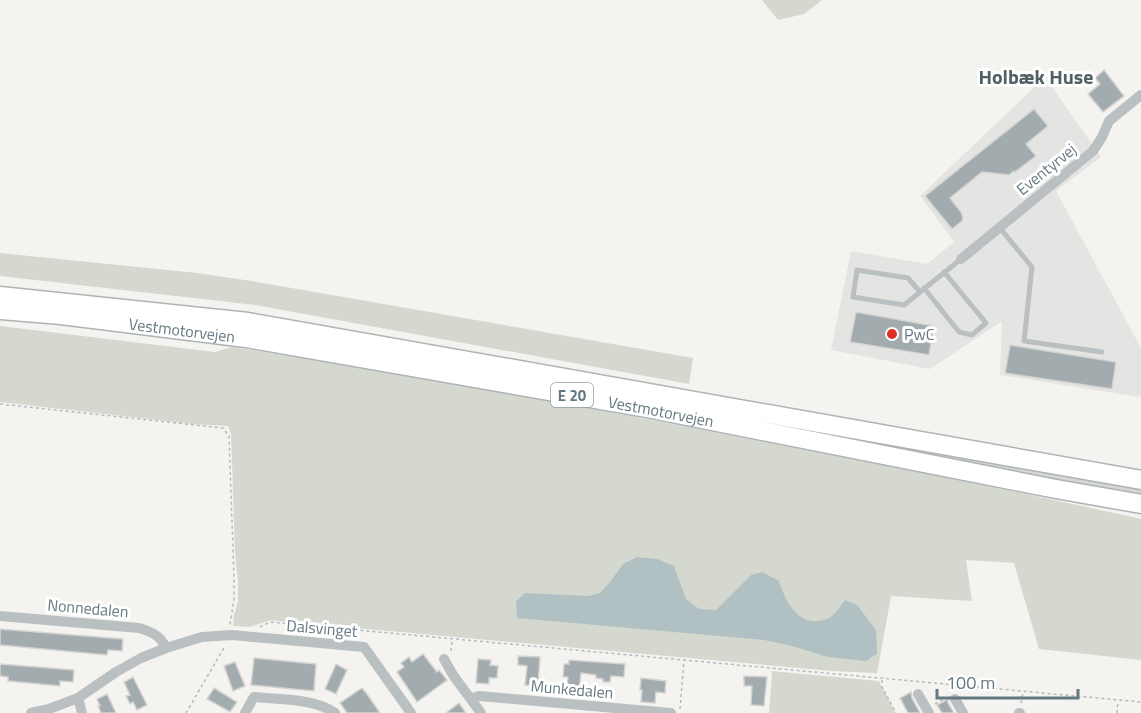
<svg xmlns="http://www.w3.org/2000/svg" width="1141" height="713" viewBox="0 0 1141 713" font-family="'Titillium Web',sans-serif">
<style>
.built{fill:#e4e5e3}
.green{fill:#d4d8cf}
.water{fill:#b1c1c3}
.building{fill:#a2acaf;stroke:#d5d4d3;stroke-width:1.5}
.lines{fill:none;stroke-linecap:round;stroke-linejoin:round}
.highway-casing{stroke:#aeb3b5;stroke-width:21}
.path{stroke:#b5b9ba;stroke-width:1.5;stroke-dasharray:3 3;stroke-linecap:butt}
.lane{stroke:#bac0c2;stroke-width:5}
.street{stroke:#bac0c2;stroke-width:10}
.highway{stroke:#fff;stroke-width:18}
.poi-dot{fill:#dc3127;stroke:#fff;stroke-width:2}
.labels{text-anchor:middle;dominant-baseline:central;stroke-width:6;stroke-linejoin:round;paint-order:stroke}
.shield{fill:#fff;stroke:#92a0a6;stroke-width:1.5}
.shield-label{font-size:15px;font-weight:bold;fill:#647880}
.street-label{font-size:16px;fill:#647880;stroke:#fff}
.poi-label{font-size:16px;fill:#647880;stroke:#fff;text-anchor:start}
.quarter-label{font-size:20px;font-weight:bold;fill:#516065;stroke:#fff}
</style>
<rect width="100%" height="100%" fill="#f4f3f0"/>
<path class="built" d="M1045 77 1101 157 1056 191 1141 348V395L1139 397 1000 375 1002 321 930 369 831 350 851 251 927 264 954 242 920 196Z"/>
<g class="green">
<path d="M762 0H822L804 14 778 20Z"/>
<path d="M0 253 197 273 257 282 693 358 689 384 255 305 0 276Z"/>
<path d="M0 326 215 352 232 347C407 374 580 406 754 440 883 465 1012 490 1141 519V660L1039 649 1014 563 966 560 972 601 891 596 877 673 832 671 279 621 271 620 249 627 233 626 234 615 238 601V583L235 551 231 433 228 426 193 424 0 402Z"/>
<path d="M676 403 1141 487V498L910 455Z"/>
<path d="M771 671 879 681 895 713H769L772 675Z"/>
</g>
<path class="water" d="M637 557 657 559 674 566 686 599 699 609 716 610 751 575 762 572 779 581C786 603 800 631 829 618 835 615 840 606 845 600L857 605 876 630 877 654 866 661 828 657 792 646 764 640 517 618 516 601 525 593 588 596 600 593 610 582 623 564Z"/>
<g class="building">
<path d="M1104 70 1124 96 1103 112 1088 94 1100 84 1095 78Z"/>
<path d="M1034 109 1048 126 1026 144 1036 156 1015 172 1014 171 1009 175 982 172 950 198 961 212 963 218 962 221 952 229 925 196Z"/>
<path d="M856 312 934 326 929 355 850 342Z"/>
<path d="M1010 345 1116 362 1112 389 1005 373Z"/>
<path d="M0 629 123 639 122 651 108 650 107 655 0 645Z"/>
<path d="M423 654 437 672 439 670 447 680 417 702 397 672 404 667 401 663 409 657 412 662Z"/>
<path d="M518 656 540 657 538 686 525 685 527 666 518 665Z"/>
<path d="M254 658 316 664 314 691 251 685Z"/>
<path d="M478 659 491 660 490 665 498 666 497 678H489V684L476 683Z"/>
<path d="M569 660 625 664 624 677 611 676 610 682H603V679L596 678V675L581 673 579 694 566 693 568 677H563L564 664H569Z"/>
<path d="M235 662 245 686 233 691 224 666Z"/>
<path d="M0 664 74 670 73 682 60 681V686L8 681V677L0 676Z"/>
<path d="M336 664 347 670 336 694 325 689Z"/>
<path d="M744 676 767 677 764 706 751 705 752 686H744Z"/>
<path d="M133 677 147 705 137 710 133 702 130 704 126 696 130 695 124 682Z"/>
<path d="M641 678 666 681 665 693 656 692 655 703 641 702 642 690H640Z"/>
<path d="M214 688 237 702 230 712 207 699Z"/>
<path d="M362 688 367 694 380 713H347L340 703Z"/>
<path d="M911 692 912 698 920 713H908L900 698Z"/>
<path d="M107 694 116 713H101L98 706H100L97 699Z"/>
<path d="M948 699V703L954 713H942L937 705Z"/>
<path d="M459 703 466 713H446Z"/>
</g>
<g class="lines">
<defs>
<g id="highway">
<path d="M0 296 248 322 1141 480"/>
<path id="s1" d="M0 310 61 315 246 338 646 408 1056 489 1141 504"/>
</g>
</defs>
<use href="#highway" class="highway-casing"/>
<g class="path">
<path d="M0 404 223 428 229 436 234 578V599L230 625"/>
<path d="M260 627 270 622 1141 702"/>
<path d="M451 651 452 641"/>
<path d="M882 680V687L896 713"/>
<path d="M1021 703 1023 693"/>
<path d="M935 704 944 699"/>
<path d="M680 709 684 660"/>
<path d="M186 713 225 646"/>
<path d="M1117 713 1118 702"/>
</g>
<g class="lane">
<path d="M999 227 1032 267 1024 341 1102 352"/>
<path d="M924 288 959 332 972 335 986 323 944 272"/>
<path d="M920 292 908 278 857 270 853 297 904 305 961 259"/>
</g>
<g class="street">
<path d="M961 259 1093 151 1102 137 1109 121 1141 95"/>
<path d="M0 616 139 628C152 632 160 635 166 648"/>
<path d="M444 659 453 675 481 713"/>
<path d="M918 694 929 713"/>
<path d="M78 698 82 713"/>
<path d="M471 699 479 696 671 713"/>
<path d="M955 699 963 713"/>
<path d="M31 713 49 709 78 698 116 672 141 658 166 648 202 637 232 635 364 647 411 713"/>
<path d="M245 713 254 697C281 700 313 698 335 713"/>
<path d="M1019 713H1020"/>
</g>
<use href="#highway" class="highway"/>
</g>
<circle class="poi-dot" cx="892" cy="334" r="6"/>
<g class="labels">
<rect class="shield" x="551" y="383" width="42" height="24" rx="4.5"/>
<g class="shield-label">
<text x="572" y="395">E 20</text>
</g>
<g class="street-label">
<text transform="translate(1046 169) rotate(-39)">Eventyrvej</text>
<text stroke="none"><textPath href="#s1" startOffset="183">Vestmotorvejen</textPath></text>
<text stroke="none"><textPath href="#s1" startOffset="669">Vestmotorvejen</textPath></text>
<text transform="translate(88 608) rotate(5)">Nonnedalen</text>
<text transform="translate(322 628) rotate(5)">Dalsvinget</text>
<text transform="translate(572 689) rotate(5)">Munkedalen</text>
</g>
<g class="poi-label">
<text x="904" y="334">PwC</text>
</g>
<g class="quarter-label">
<text x="1036" y="76">Holbæk Huse</text>
</g>
</g>
<path d="M937 689v9h141v-9" fill="none" stroke="#647880" stroke-width="3"/>
<text x="946" y="689" font-size="18" fill="#647880" stroke="#ffffff" stroke-width="4.5" paint-order="stroke">100 m</text>
</svg>
